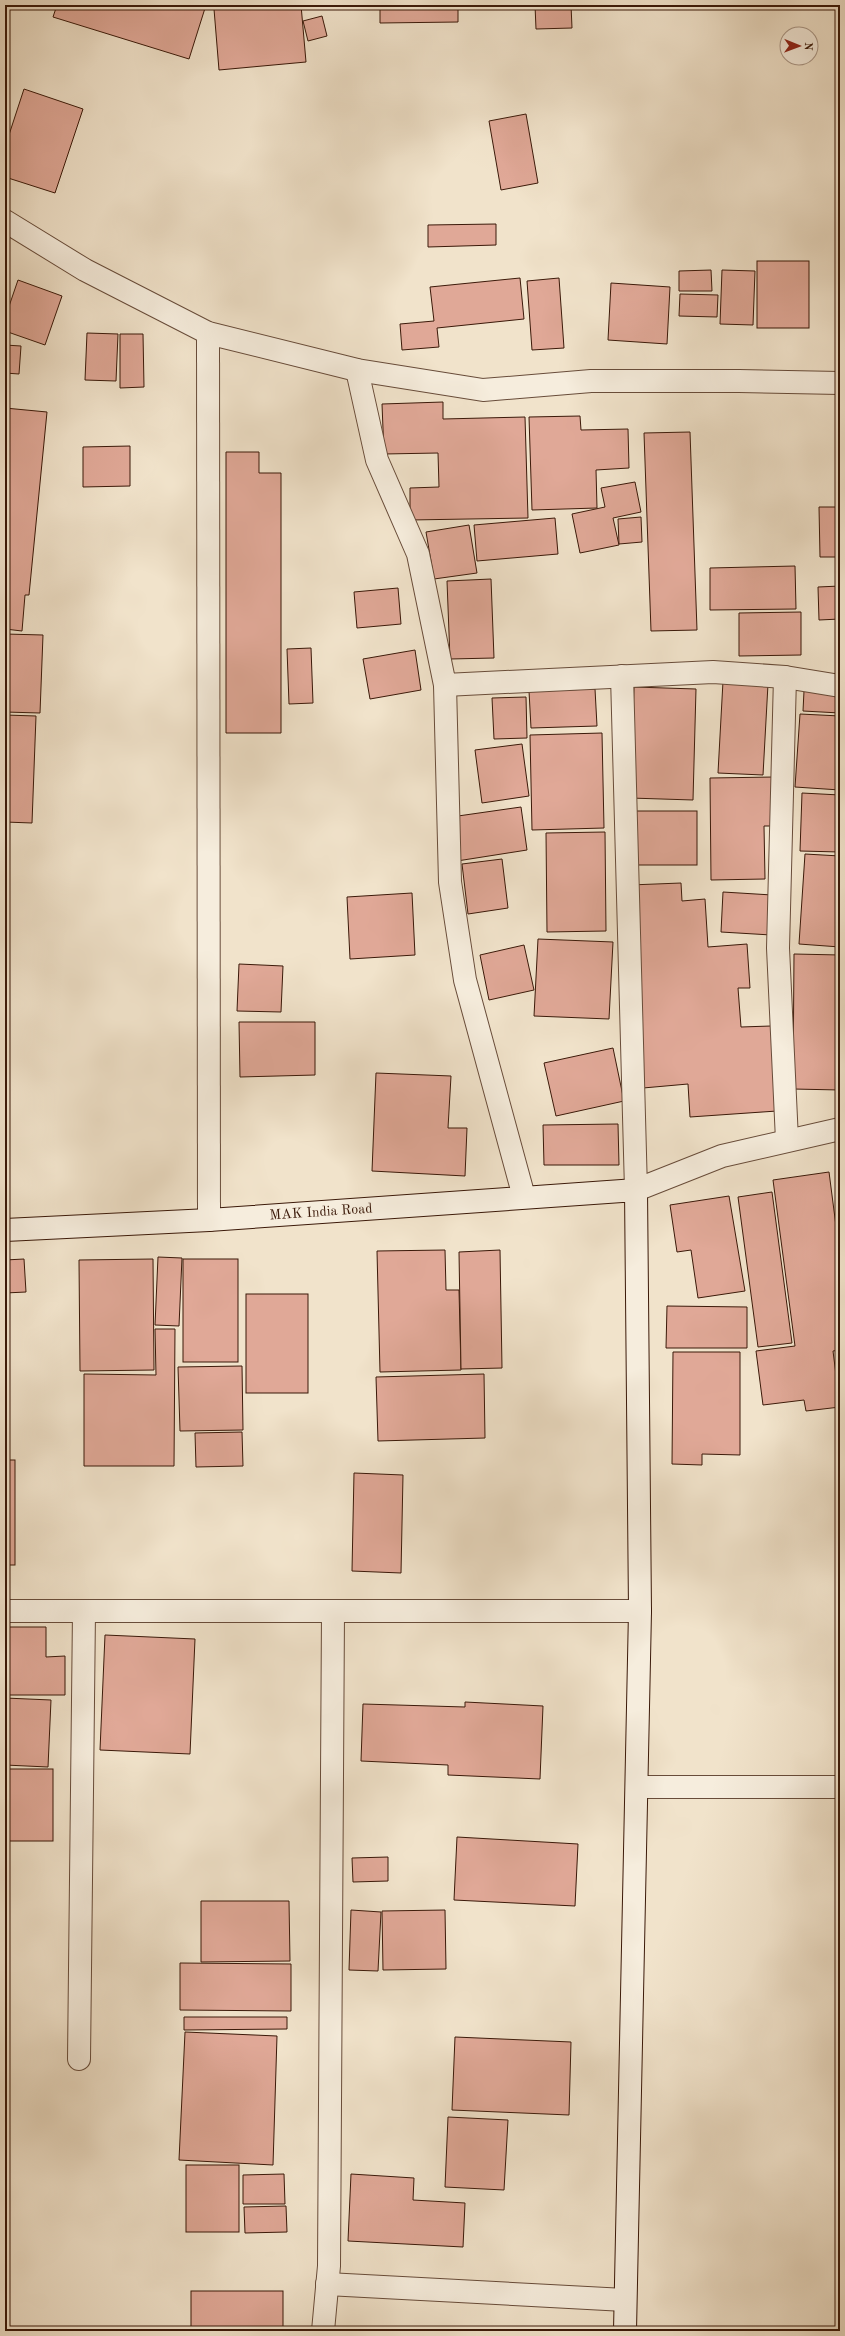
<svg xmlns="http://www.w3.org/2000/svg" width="845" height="2336" viewBox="0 0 845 2336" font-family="'Old Standard TT',serif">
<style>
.building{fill:#e0a897;stroke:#3b1909}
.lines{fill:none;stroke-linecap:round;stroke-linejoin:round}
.street-casing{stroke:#684c3a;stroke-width:24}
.secondary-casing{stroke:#3b1909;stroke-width:24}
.street{stroke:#f6eddd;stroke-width:22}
.secondary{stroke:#f6eddd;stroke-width:22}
.labels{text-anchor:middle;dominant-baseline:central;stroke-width:3.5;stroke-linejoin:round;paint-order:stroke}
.street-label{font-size:14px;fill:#3b1909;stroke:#f6eddd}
</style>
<rect width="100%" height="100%" fill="#f1e3cb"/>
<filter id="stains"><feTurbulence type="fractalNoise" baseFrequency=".005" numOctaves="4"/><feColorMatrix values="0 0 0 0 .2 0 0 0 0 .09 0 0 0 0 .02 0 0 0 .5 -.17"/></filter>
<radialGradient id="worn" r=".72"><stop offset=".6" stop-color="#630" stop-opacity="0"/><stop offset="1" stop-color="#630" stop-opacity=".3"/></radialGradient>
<g class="building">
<path d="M57 5H206L189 59 53 17Z"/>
<path d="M257 5H301L306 62 219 70 214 9Z"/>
<path d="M380 5H458V22L380 23Z"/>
<path d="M535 5H571L572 28 536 29Z"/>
<path d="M322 16 327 36 308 41 303 21Z"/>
<path d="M24 89 83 109 55 193 5 177V147Z"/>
<path d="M526 114 538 183 501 190 489 121Z"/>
<path d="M496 224V245L428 247V225Z"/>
<rect x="757" y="261" width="52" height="67"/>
<path d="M711 270 712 291H679V271Z"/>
<path d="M722 270 755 271 753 325 720 324Z"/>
<path d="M520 278 524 319 437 328 439 347 402 350 400 324 434 321 430 287Z"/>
<path d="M559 278 564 348 532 350 527 281Z"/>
<path d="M18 280 62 296 45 345 5 331V318Z"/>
<path d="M611 283 670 287 667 344 608 340Z"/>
<path d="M680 294 718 295 717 317 679 316Z"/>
<path d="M87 333 118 334 116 381 85 380Z"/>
<path d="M120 334H143L144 387 120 388Z"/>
<path d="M5 345 21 346 19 374 5 373Z"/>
<path d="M443 402V419L525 417 528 518 410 520V488L439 487 438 453 384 454 382 404Z"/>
<path d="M5 408 47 412 29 595H25L22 631 5 629Z"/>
<path d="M580 416 581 430 628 429 629 468 596 470 597 508 532 510 529 417Z"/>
<path d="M690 432 697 630 651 631 644 433Z"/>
<path d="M130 446V486L83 487V447Z"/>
<path d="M226 452H259V473H281V733H226Z"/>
<path d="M635 482 641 512 613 518 619 545 580 553 572 514 605 507 601 488Z"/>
<path d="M819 507H840V557H820Z"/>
<path d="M641 517 642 542 619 544 618 519Z"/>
<path d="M555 518 558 554 477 561 474 525Z"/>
<path d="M469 525 477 573 434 579 426 532Z"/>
<path d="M795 566 796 609 710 610V568Z"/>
<path d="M491 579 494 658 450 659 447 581Z"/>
<path d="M840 586V619L819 620 818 587Z"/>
<path d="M398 588 401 624 357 628 354 592Z"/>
<path d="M801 612V655L739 656V613Z"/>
<path d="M5 634 43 635 40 713 5 712Z"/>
<path d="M311 648 313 703 289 704 287 649Z"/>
<path d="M415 650 421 690 370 699 363 659Z"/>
<path d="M723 681 768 684 763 775 718 773Z"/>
<path d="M634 687 696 689 693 800 630 798Z"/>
<path d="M595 689 597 726 531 728 529 691Z"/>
<path d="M804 691 840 693V713L803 711Z"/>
<path d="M526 697 527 738 494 739 492 698Z"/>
<path d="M800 714 840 716V790L795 787Z"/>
<path d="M5 715 36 716 32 823 5 822Z"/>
<path d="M602 733 604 828 532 830 530 735Z"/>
<path d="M522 744 529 796 482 803 475 750Z"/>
<path d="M774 777V826H764L765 879 711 880 710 778Z"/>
<path d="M802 793 840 795V852L800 851Z"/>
<path d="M521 807 527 850 457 861 451 817Z"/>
<rect x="634" y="811" width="63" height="54"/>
<path d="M605 832 606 931 547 932 546 833Z"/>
<path d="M805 854 840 856V947L799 944Z"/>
<path d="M502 859 508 908 468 914 462 864Z"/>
<path d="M681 883 682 901 705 899 708 947 747 944 750 988H738L741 1027 771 1026 777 1111 690 1117 688 1084 643 1088 630 885Z"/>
<path d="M723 892 772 895 771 935 721 932Z"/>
<path d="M412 893 415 955 350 959 347 897Z"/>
<path d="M538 939 613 942 609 1019 534 1016Z"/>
<path d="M524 945 534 990 489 1000 480 955Z"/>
<path d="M794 954 840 955V1090L793 1089Z"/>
<path d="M239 964 283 966 281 1012 237 1011Z"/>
<path d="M239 1022H315V1075L240 1077Z"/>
<path d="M613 1048 624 1101 556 1116 544 1063Z"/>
<path d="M376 1073 451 1076 448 1128H467L465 1176 372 1171Z"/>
<path d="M618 1124 619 1165H544L543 1125Z"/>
<path d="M829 1172 840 1257V1350L833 1351 840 1407 806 1411 804 1400 763 1405 756 1351 795 1346 773 1180Z"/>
<path d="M772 1192 792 1343 758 1347 738 1197Z"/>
<path d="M729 1196 745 1291 698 1298 691 1250 677 1252 670 1205Z"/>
<path d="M445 1250 446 1290H459L461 1370 380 1372 377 1251Z"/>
<path d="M500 1250 502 1368 461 1369 459 1252Z"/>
<path d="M158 1257 182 1258 179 1326 155 1325Z"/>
<path d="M24 1259 26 1292 5 1293V1260Z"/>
<path d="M153 1259 154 1370 80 1371 79 1260Z"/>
<rect x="183" y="1259" width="55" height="103"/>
<rect x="246" y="1294" width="62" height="99"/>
<path d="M667 1306 747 1307V1348H666Z"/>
<path d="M155 1329H175L174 1466H84V1374L156 1375Z"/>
<path d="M673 1352H740V1455L702 1454V1465L672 1464Z"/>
<path d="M242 1366 243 1430 180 1431 178 1367Z"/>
<path d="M484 1374 485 1438 378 1441 376 1377Z"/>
<path d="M242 1432 243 1466 196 1467 195 1433Z"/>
<rect x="5" y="1460" width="10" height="105"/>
<path d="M354 1473 403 1475 401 1573 352 1571Z"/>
<path d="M5 1627H46V1657L65 1656V1695H5Z"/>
<path d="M105 1635 195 1639 190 1754 100 1750Z"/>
<path d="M5 1698 51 1700 48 1767 5 1765Z"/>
<path d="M465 1702 543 1706 540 1779 448 1775V1765L361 1761 363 1704 465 1707Z"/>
<rect x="5" y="1769" width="48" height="72"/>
<path d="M457 1837 578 1844 575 1906 454 1900Z"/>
<path d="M388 1857V1881L353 1882 352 1858Z"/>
<path d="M201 1901H289L290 1961 201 1962Z"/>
<path d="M351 1910 381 1912 378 1971 349 1970Z"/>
<path d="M445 1910 446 1969 383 1970 382 1911Z"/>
<path d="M180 1963 291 1964V2011L180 2010Z"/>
<path d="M184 2017H287V2029L184 2030Z"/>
<path d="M185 2032 277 2036 273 2165 179 2160Z"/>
<path d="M455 2037 571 2042 569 2115 452 2110Z"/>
<path d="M448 2117 508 2120 504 2190 445 2187Z"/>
<rect x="186" y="2165" width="53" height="67"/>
<path d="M284 2174 285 2204H243V2175Z"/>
<path d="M351 2174 414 2178 413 2200 465 2203 463 2247 348 2241Z"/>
<path d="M286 2206 287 2232 245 2233 244 2207Z"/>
<rect x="191" y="2291" width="92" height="40"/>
</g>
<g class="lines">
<defs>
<g id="street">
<path d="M5 221 85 270 208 333 357 370 483 390 591 381H739L840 383"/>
<path d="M208 333 209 1220"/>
<path d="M357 370 377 460 418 554 445 685 713 672 785 677 840 686"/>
<path d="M622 676 636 1190 722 1156 840 1129"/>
<path d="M785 677 778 948 787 1140"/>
<path d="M445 685 450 882 465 980 524 1197"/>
<path d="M5 1611H640"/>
<path d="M637 1787H840"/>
<path d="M79 2059 84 1611"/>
<path d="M327 2284 625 2300"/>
<path d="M323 2331 329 2266 333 1612"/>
</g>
<path id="secondary" d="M5 1230 209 1220 636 1190 640 1611 625 2331"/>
</defs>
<use href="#street" class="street-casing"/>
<use href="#secondary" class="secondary-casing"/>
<use href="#street" class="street"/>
<use href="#secondary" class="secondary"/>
</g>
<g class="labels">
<g class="street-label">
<text transform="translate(321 1212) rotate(-4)">MAK India Road</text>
</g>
</g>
<rect width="845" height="2336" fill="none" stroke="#f1e3cb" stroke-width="20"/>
<rect x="6" y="6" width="833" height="2324" fill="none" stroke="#3b1909" stroke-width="2"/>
<rect x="10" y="10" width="825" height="2316" fill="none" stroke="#3b1909"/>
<g transform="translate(799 46) rotate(91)"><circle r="19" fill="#f6eddd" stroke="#ab9888"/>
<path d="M0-3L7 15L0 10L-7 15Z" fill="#8f2418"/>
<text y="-6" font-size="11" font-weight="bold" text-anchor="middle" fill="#3b1909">N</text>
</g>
<rect width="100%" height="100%" filter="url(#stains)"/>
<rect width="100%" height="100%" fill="url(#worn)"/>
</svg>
